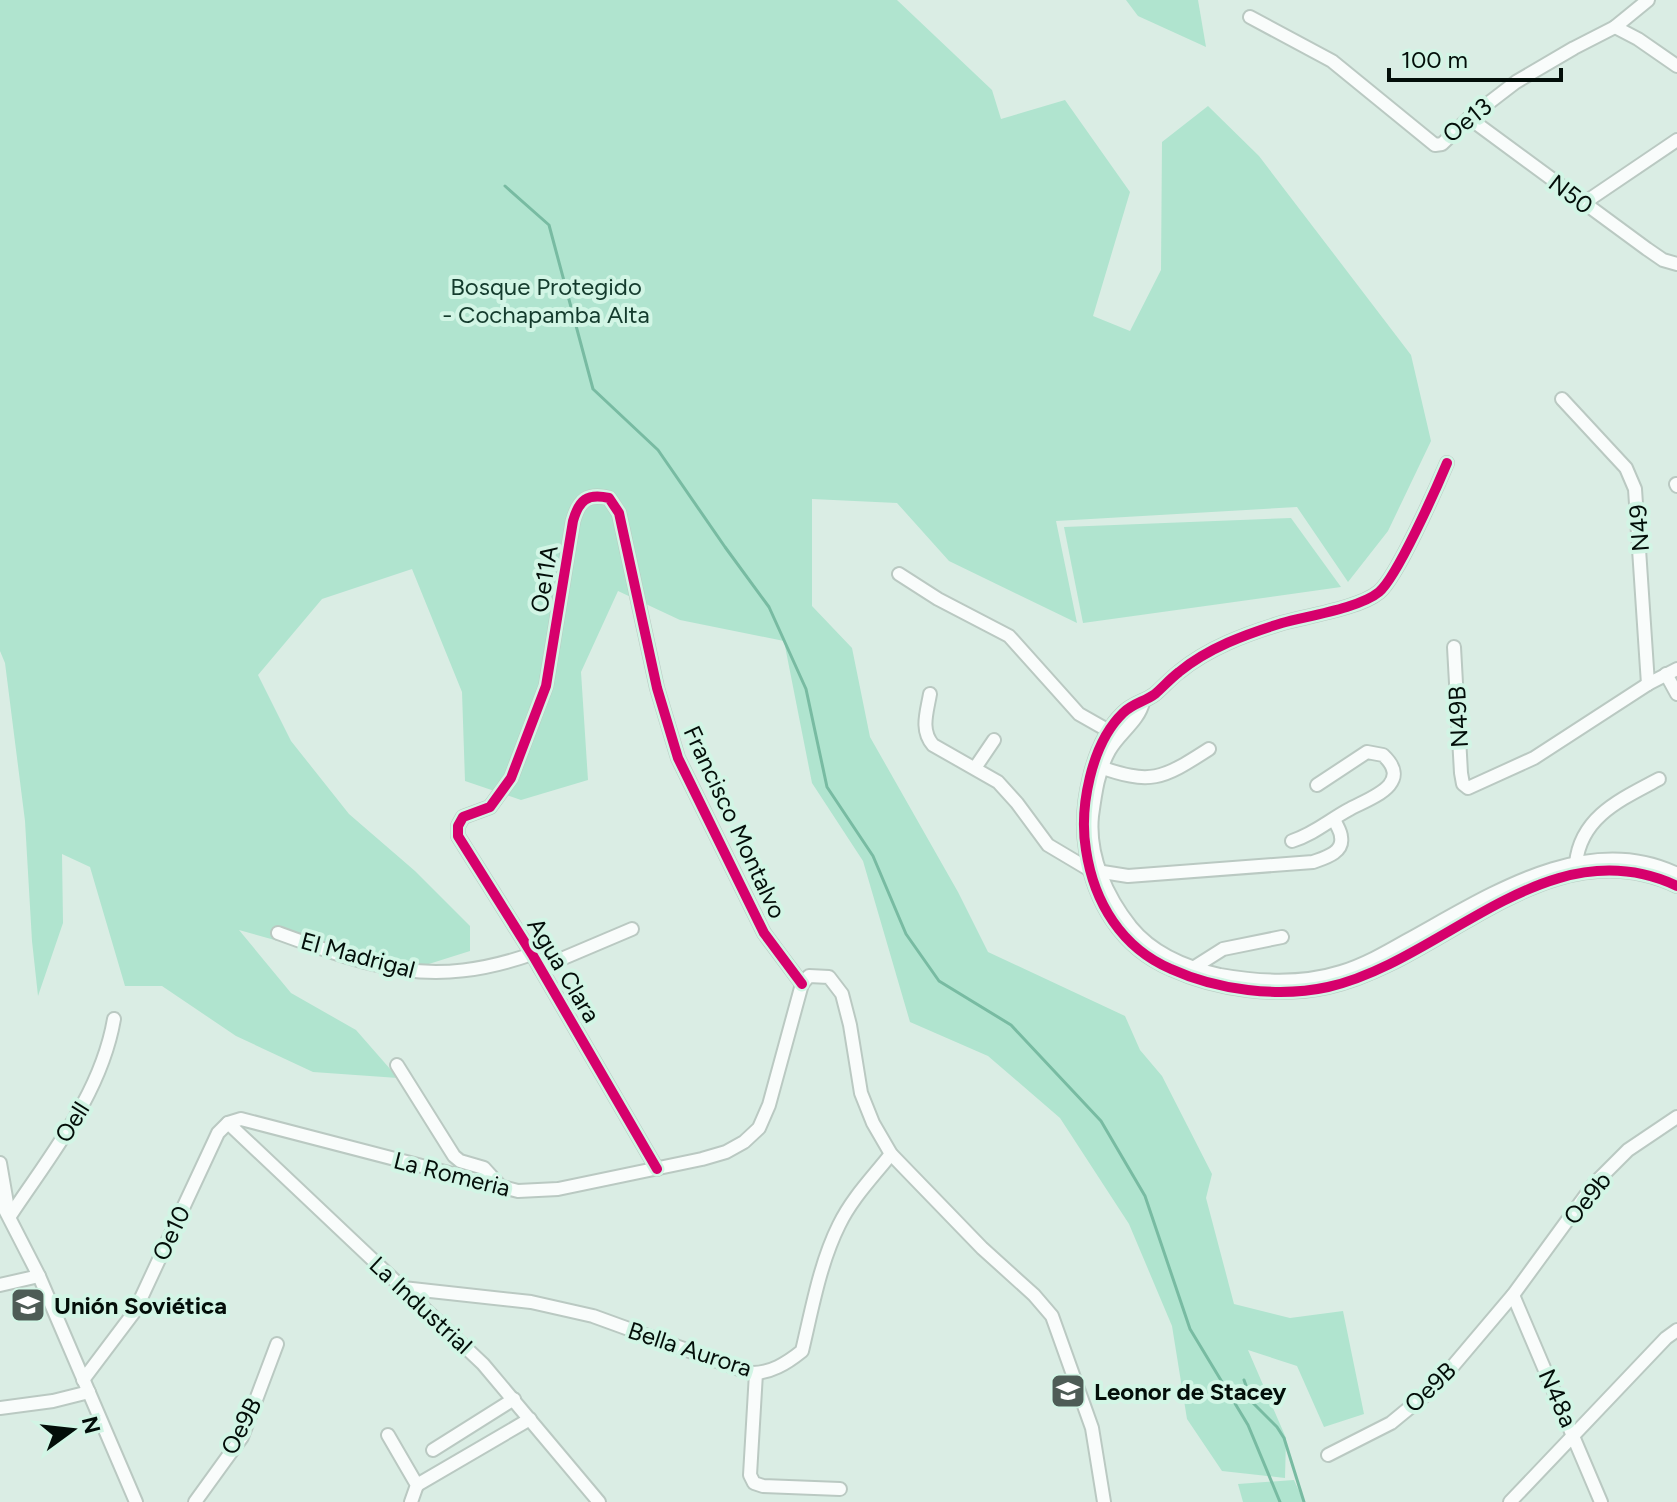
<svg xmlns="http://www.w3.org/2000/svg" width="1677" height="1502" viewBox="0 0 1677 1502" font-family="Figtree,sans-serif">
<style>
.green{fill:#b0e4cf}
.lines{fill:none;stroke-linecap:round;stroke-linejoin:round}
.stream{stroke:#78bba2;stroke-width:3}
.minor-casing{stroke:#bac9c2;stroke-width:16}
.minor{stroke:#f9fcfb;stroke-width:12}
.cycleway-casing{stroke:#d2f5e5;stroke-width:15}
.cycleway{stroke:#d6006c;stroke-width:10}
.labels{text-anchor:middle;dominant-baseline:central;stroke-width:8;stroke-linejoin:round;paint-order:stroke}
.street-label{font-size:24px;fill:#030e09;stroke:#d2f5e5}
.park-label{font-size:24px;fill:#143b2d;stroke:#d2f5e5}
.poi-label{font-size:24px;font-weight:bold;fill:#030e09;stroke:#d2f5e5;text-anchor:start}
</style>
<rect width="100%" height="100%" fill="#daede4"/>
<g class="green">
<path d="M0 0H897L992 90 1001 119 1065 100 1130 192 1093 316 1130 331 1161 270 1162 142 1208 106 1259 156 1411 355 1431 441 1388 531 1348 582 1297 507 1056 521 1077 623 949 561 897 503 812 499V606L852 648 870 737 958 892 988 952 1125 1016 1140 1050 1162 1076 1212 1174 1206 1198 1234 1304 1290 1318 1343 1311 1364 1414 1324 1427 1297 1366 1248 1350 1286 1438 1285 1478 1222 1471 1187 1419 1172 1326 1129 1224 1060 1118 988 1056 910 1022 863 861 812 783 784 641 680 620 618 591 581 672 588 780 521 800 465 781 462 692 412 569 322 599 258 675 291 741 349 814 415 871 470 926V951L397 974 239 930 291 993 356 1030 398 1078 313 1072 236 1036 162 986H125L90 867 62 854 63 923 38 996 32 941 25 821 5 663 0 651Z"/>
<path d="M1126 0H1198L1206 47 1138 16Z"/>
<path d="M1291 518 1341 587 1083 623 1064 527Z"/>
<path d="M1294 1480 1304 1502H1243L1238 1484Z"/>
</g>
<g class="lines">
<g class="stream">
<path d="M505 186 549 225 593 389 658 450 725 547 769 607 806 689 827 787 873 856 906 934 939 981 1011 1025 1101 1121 1145 1196 1190 1329 1248 1425 1280 1502"/>
<path d="M1244 1380 1252 1402 1277 1427 1284 1438 1304 1502"/>
</g>
<defs>
<g id="minor">
<path d="M1250 17 1332 61 1435 145 1442 144 1469 118 1516 82 1574 48 1615 27 1648 0"/>
<path d="M1615 27 1638 39 1677 66"/>
<path d="M1469 118 1647 249 1663 260 1677 264"/>
<path d="M1584 203 1677 140"/>
<path d="M1562 399 1626 468 1635 489 1648 684"/>
<path d="M1447 463C1436 489 1397 577 1379 592 1360 608 1307 616 1282 623 1246 634 1208 648 1179 672 1170 679 1163 687 1155 694 1144 702 1133 703 1123 713 1091 744 1079 808 1086 850 1094 903 1122 948 1171 969 1217 990 1278 998 1328 987 1444 961 1548 825 1677 886"/>
<path d="M1676 484 1677 486"/>
<path d="M899 574 938 599 1009 636 1079 714 1116 735"/>
<path d="M1454 647 1461 773 1463 784 1468 788 1534 758 1648 684 1677 669"/>
<path d="M1666 674 1677 694"/>
<path d="M930 694C927 712 920 730 933 745L998 782 1017 803 1048 845 1090 870 1128 876 1313 862C1324 858 1344 853 1341 837 1341 831 1336 825 1334 819"/>
<path d="M1143 702C1139 721 1118 734 1109 751 1098 771 1095 794 1092 816 1088 856 1107 897 1131 927 1153 954 1188 968 1220 975 1259 982 1303 984 1341 972 1364 965 1385 953 1406 941 1485 898 1585 829 1677 874"/>
<path d="M1097 766C1151 785 1161 780 1209 749"/>
<path d="M975 768 994 740"/>
<path d="M1292 841C1314 834 1328 821 1348 810 1367 799 1415 785 1383 755L1367 752 1317 785"/>
<path d="M1576 863C1581 816 1622 799 1659 779"/>
<path d="M278 933C374 968 431 989 532 954"/>
<path d="M540 968 632 929"/>
<path d="M1190 972 1193 968 1223 949 1282 937"/>
<path d="M802 984 809 976 829 977 842 994 850 1025 861 1093 873 1123 891 1154 982 1248 1034 1295 1052 1316 1092 1428 1104 1502"/>
<path d="M397 1065 454 1156 460 1161 484 1168 503 1189"/>
<path d="M228 1123 483 1364 599 1502"/>
<path d="M0 1163 8 1209"/>
<path d="M657 1169 532 954 458 836V826L463 817 490 807 511 778 546 686 573 521C579 500 587 493 609 498L619 513 657 688 678 758 764 933 802 984"/>
<path d="M0 1200 39 1276 136 1502"/>
<path d="M10 1216C51 1154 101 1094 114 1019"/>
<path d="M0 1285 39 1276"/>
<path d="M403 1288 531 1302 593 1316 750 1373C770 1374 787 1363 802 1351 812 1309 820 1263 839 1225 852 1198 873 1177 891 1154"/>
<path d="M1513 1295 1601 1502"/>
<path d="M756 1373 750 1475 754 1483 763 1486 840 1489"/>
<path d="M83 1380 135 1311 218 1133 228 1123 241 1119 518 1191 558 1189 702 1159 726 1152 744 1142 759 1128 769 1105 802 984"/>
<path d="M0 1408 53 1401 89 1392"/>
<path d="M388 1435 417 1485 411 1502"/>
<path d="M433 1450 514 1399"/>
<path d="M1328 1455 1391 1423 1436 1386 1513 1295 1594 1184 1628 1150 1677 1117"/>
<path d="M417 1485 530 1419"/>
<path d="M195 1502 242 1437 277 1344"/>
<path d="M1510 1502 1666 1338 1677 1330"/>
</g>
</defs>
<use href="#minor" class="minor-casing"/>
<use href="#minor" class="minor"/>
<defs>
<g id="cycleway">
<path d="M1447 463C1436 489 1397 577 1379 592 1360 608 1307 616 1282 623 1246 634 1208 648 1179 672 1170 679 1163 687 1155 694 1144 702 1133 703 1123 713 1091 744 1079 808 1086 850 1094 903 1122 948 1171 969 1217 990 1278 998 1328 987 1444 961 1548 825 1677 886"/>
<path d="M657 1169 532 954 458 836V826L463 817 490 807 511 778 546 686 573 521C579 500 587 493 609 498L619 513 657 688 678 758 764 933 802 984"/>
</g>
</defs>
<use href="#cycleway" class="cycleway-casing"/>
<use href="#cycleway" class="cycleway"/>
</g>
<defs>
<symbol id="school-square" viewBox="-11 -11 22 22"><rect x="-9" y="-9" width="18" height="18" rx="4" fill="#4e5c56" stroke="#d2f5e5"/><path d="M0-5L7-2L0 1L-7-2ZM-4 1L0 2.5L4 1V4Q0 6-4 4Z" fill="#fff"/></symbol>
</defs>
<g fill-rule="evenodd">
<use href="#school-square" x="8" y="1285" width="40" height="40"/>
<use href="#school-square" x="1048" y="1371" width="40" height="40"/>
</g>
<g class="labels">
<g class="street-label">
<text transform="translate(1467 120) rotate(-39)">Oe13</text>
<text transform="translate(1571 194) rotate(37)">N50</text>
<text transform="translate(1639 528) rotate(-94)">N49</text>
<text transform="translate(544 579) rotate(-81)">Oe11A</text>
<text transform="translate(1458 717) rotate(-93)">N49B</text>
<text transform="translate(735 822) rotate(65)">Francisco Montalvo</text>
<text transform="translate(358 955) rotate(15)">El Madrigal</text>
<text transform="translate(564 970) rotate(59)">Agua Clara</text>
<text transform="translate(72 1122) rotate(-58)">Oell</text>
<text transform="translate(452 1174) rotate(14)">La Romeria</text>
<text transform="translate(1587 1198) rotate(-51)">Oe9b</text>
<text transform="translate(171 1233) rotate(-65)">Oe10</text>
<text transform="translate(421 1305) rotate(43)">La Industrial</text>
<text transform="translate(690 1349) rotate(18)">Bella Aurora</text>
<text transform="translate(1430 1387) rotate(-44)">Oe9B</text>
<text transform="translate(1558 1398) rotate(66)">N48a</text>
<text transform="translate(241 1426) rotate(-63)">Oe9B</text>
</g>
<g class="park-label">
<text x="546" y="286">Bosque Protegido<tspan x="546" dy="28">- Cochapamba Alta</tspan></text>
</g>
<g class="poi-label">
<text x="54" y="1305">Unión Soviética</text>
<text x="1094" y="1391">Leonor de Stacey</text>
</g>
</g>
<g transform="translate(72 1430) rotate(75)" stroke="#d2f5e5" stroke-width="6" paint-order="stroke">
<path d="M0-6L14 30L0 20L-14 30Z" fill="#030e09"/>
<text y="-12" font-size="22" font-weight="bold" text-anchor="middle" fill="#030e09">N</text>
</g>
<path d="M1389 68v12h172v-12" fill="none" stroke="#030e09" stroke-width="4"/>
<text x="1401" y="68" font-size="24" fill="#030e09" stroke="#d2f5e5" stroke-width="6" paint-order="stroke">100 m</text>
</svg>
